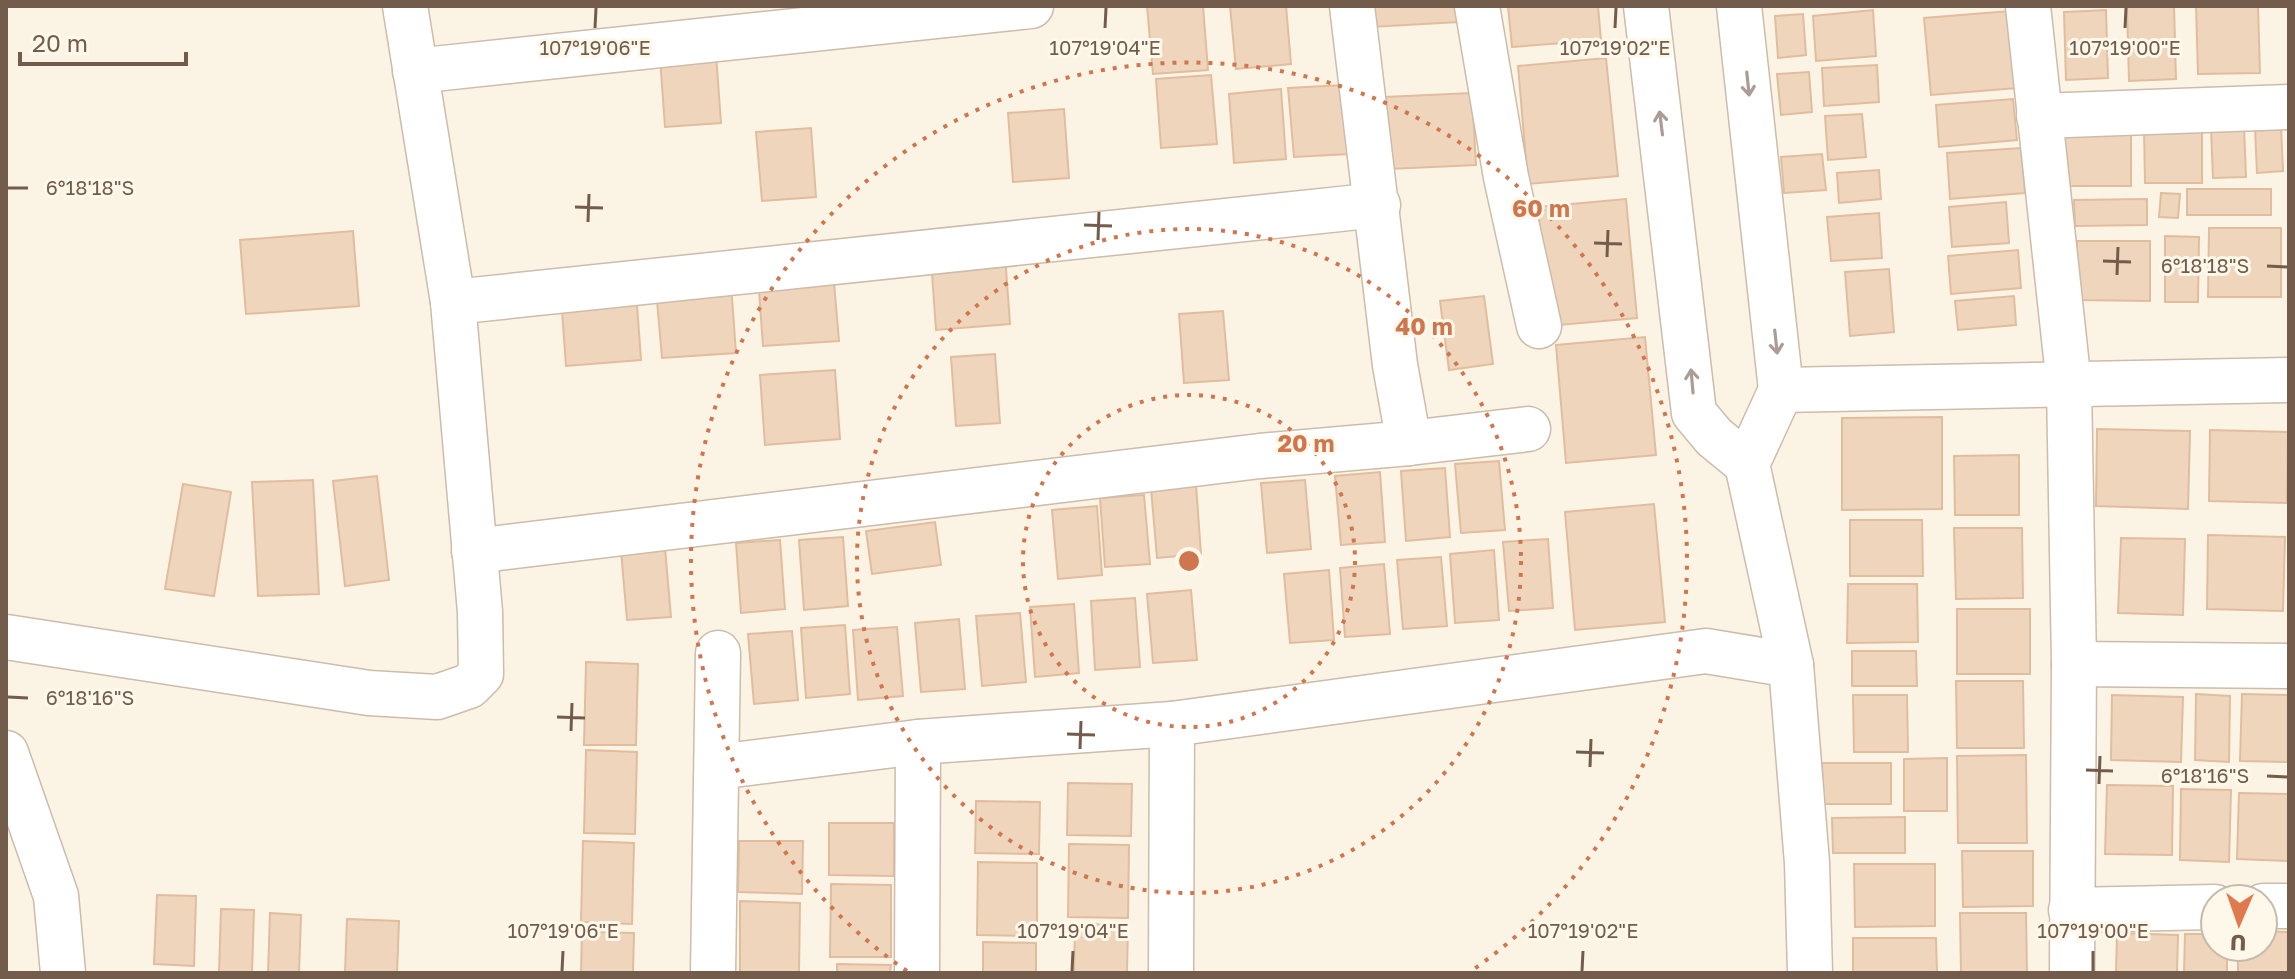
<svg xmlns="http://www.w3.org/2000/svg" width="2295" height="979" viewBox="0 0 2295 979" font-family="'Golos Text',sans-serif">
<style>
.building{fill:#f0d5bd;stroke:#e1bd9e;stroke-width:2}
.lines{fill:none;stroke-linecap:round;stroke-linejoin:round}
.minor-casing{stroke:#ccbcab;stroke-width:47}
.minor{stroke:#fff;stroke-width:44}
.oneway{stroke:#ab9d93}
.ticks{fill:none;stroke:#735c4b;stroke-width:3}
.ring{fill:none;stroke:#d0764e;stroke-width:4;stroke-dasharray:4 8}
.ticks-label{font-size:20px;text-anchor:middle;fill:#735c4b;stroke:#fef8ea;stroke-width:6;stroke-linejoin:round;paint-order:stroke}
.centre{fill:#d0764e;stroke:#fef8ea;stroke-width:4}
.ring-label{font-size:24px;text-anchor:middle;font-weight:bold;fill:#d0764e;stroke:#fef8ea;stroke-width:6;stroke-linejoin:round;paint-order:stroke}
</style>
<rect width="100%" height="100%" fill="#fbf4e4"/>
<g class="building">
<path d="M1147 6H1203L1208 70 1153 74Z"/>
<path d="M1230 6H1286L1291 64 1236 69Z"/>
<path d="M1370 6H1457L1458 22 1371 27Z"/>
<path d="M1508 6H1598L1601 40 1512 47Z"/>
<path d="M2127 6H2174L2176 79 2129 81Z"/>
<path d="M2196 6H2258L2260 73 2198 74Z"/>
<path d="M1873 10 1876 56 1816 61 1813 16Z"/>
<path d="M2106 10 2108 78 2066 80 2064 12Z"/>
<path d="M2010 11 2017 88 1931 95 1924 18Z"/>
<path d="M1803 14 1806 55 1778 58 1775 16Z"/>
<path d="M716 54 721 123 665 127 660 58Z"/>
<path d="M1606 58 1618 176 1528 184 1518 66Z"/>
<path d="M1877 65 1879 102 1824 106 1822 68Z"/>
<path d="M1809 72 1812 112 1781 115 1777 74Z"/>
<path d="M1211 75 1217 144 1161 148 1156 79Z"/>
<path d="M1344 85 1349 154 1294 157 1288 88Z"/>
<path d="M1281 89 1286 159 1234 163 1229 94Z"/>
<path d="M1472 93 1476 165 1389 169 1385 97Z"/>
<path d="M2013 99 2017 140 1939 147 1936 105Z"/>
<path d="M1064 109 1069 178 1013 182 1008 113Z"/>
<path d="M1862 114 1866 157 1828 160 1825 116Z"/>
<path d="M2244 127 2246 177 2213 178 2211 129Z"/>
<path d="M2281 127 2283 171 2257 173 2255 128Z"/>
<path d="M811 128 816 197 762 201 756 132Z"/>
<path d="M2144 128H2202V183H2145Z"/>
<path d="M2065 129 2131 130V186H2065Z"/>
<path d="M2021 148 2025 193 1950 199 1947 153Z"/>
<path d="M1822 154 1826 190 1784 193 1781 157Z"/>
<path d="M1879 170 1881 199 1839 203 1837 173Z"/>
<rect x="2187" y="189" width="84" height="26"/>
<path d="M2161 193 2180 194 2178 218 2159 217Z"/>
<path d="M1626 199 1637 318 1548 326 1538 207Z"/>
<path d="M2147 199V225L2075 226 2074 200Z"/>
<path d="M2006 202 2009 243 1952 247 1949 207Z"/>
<path d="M1879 213 1882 258 1831 261 1827 217Z"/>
<path d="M2209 228H2281V297H2208Z"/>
<path d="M353 231 359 306 246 314 240 240Z"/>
<path d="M2165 236 2199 237 2198 302H2165Z"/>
<path d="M2077 241H2150V301L2077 300Z"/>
<path d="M2018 250 2021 288 1951 294 1948 256Z"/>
<path d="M1005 255 1010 324 936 330 931 260Z"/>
<path d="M1889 269 1894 332 1850 336 1845 272Z"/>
<path d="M833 271 839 341 763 346 758 277Z"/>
<path d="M731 284 736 353 662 358 656 289Z"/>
<path d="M636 291 641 360 566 366 561 297Z"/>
<path d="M1484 296 1493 364 1449 370 1440 301Z"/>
<path d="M2014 296 2016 325 1958 330 1955 301Z"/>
<path d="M1223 311 1229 380 1184 383 1179 314Z"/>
<path d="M1645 337 1656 455 1566 463 1556 345Z"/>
<path d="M995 354 1000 423 956 426 951 357Z"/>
<path d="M835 370 840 439 765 445 760 375Z"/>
<path d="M1942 417V509L1842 510V418Z"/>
<path d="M2097 429 2190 431 2188 509 2096 506Z"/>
<path d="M2210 430 2288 432 2287 503 2209 501Z"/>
<path d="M2019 455V515H1955L1954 456Z"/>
<path d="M1499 461 1505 530 1461 533 1455 464Z"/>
<path d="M1445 468 1450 537 1406 541 1401 471Z"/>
<path d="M1380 472 1385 542 1341 545 1335 476Z"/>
<path d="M377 476 389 580 345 586 333 481Z"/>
<path d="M313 480 319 594 258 596 252 482Z"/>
<path d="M1305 480 1311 549 1267 553 1261 483Z"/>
<path d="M183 484 231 492 214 596 165 589Z"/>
<path d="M1196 485 1201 554 1157 558 1151 488Z"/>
<path d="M1144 495 1150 564 1105 567 1100 498Z"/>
<path d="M1654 504 1665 622 1575 630 1565 512Z"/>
<path d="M1097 506 1102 575 1058 579 1052 510Z"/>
<path d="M1850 520H1922L1923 576H1850Z"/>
<path d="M935 522 941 565 872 574 866 531Z"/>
<path d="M1954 528H2022L2023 598 1956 599Z"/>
<path d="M2208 535 2285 537 2283 611 2207 609Z"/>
<path d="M843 537 848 606 804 610 799 540Z"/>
<path d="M2121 538 2185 539 2183 615 2118 613Z"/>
<path d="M1548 539 1553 608 1509 611 1503 542Z"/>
<path d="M780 540 785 609 741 613 736 543Z"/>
<path d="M665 548 671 617 627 620 621 551Z"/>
<path d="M1494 550 1499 620 1455 623 1450 554Z"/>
<path d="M1441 557 1447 626 1403 629 1397 560Z"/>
<path d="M1384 564 1390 634 1345 637 1340 568Z"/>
<path d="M1329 570 1334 640 1290 643 1284 574Z"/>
<path d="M1848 584H1917L1918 642 1847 643Z"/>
<path d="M1191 590 1197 660 1153 663 1147 594Z"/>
<path d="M1135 598 1140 667 1095 670 1091 601Z"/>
<path d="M1074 604 1079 673 1035 677 1030 607Z"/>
<rect x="1957" y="609" width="73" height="65"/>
<path d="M1020 613 1026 682 982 686 976 616Z"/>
<path d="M959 619 965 689 921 692 915 623Z"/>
<path d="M845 625 850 694 806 698 801 628Z"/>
<path d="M897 627 903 696 858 700 853 630Z"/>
<path d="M792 631 798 700 754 704 748 634Z"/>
<path d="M1852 651H1916L1917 686H1852Z"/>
<path d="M586 662 638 664 636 745H584Z"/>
<path d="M1956 681H2023L2024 748H1957Z"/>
<path d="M2196 694 2230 696 2229 762 2195 760Z"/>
<path d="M2242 694 2289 695V762L2240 761Z"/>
<path d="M1853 695H1907L1908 752H1854Z"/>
<path d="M2112 695 2183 697 2181 762 2111 760Z"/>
<path d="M586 750 637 752 635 834 584 833Z"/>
<path d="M2026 755 2027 843H1958L1957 756Z"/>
<path d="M1947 758V811H1904V759Z"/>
<path d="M1822 763H1891V804H1823Z"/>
<path d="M1068 783 1132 784 1131 836 1067 835Z"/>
<path d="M2107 785 2173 786 2172 855 2105 854Z"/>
<path d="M2181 789 2231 790 2229 862 2180 860Z"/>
<path d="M2239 793 2289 794V861L2237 859Z"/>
<path d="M976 801 1040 802 1039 854 975 853Z"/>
<path d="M1905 817V853H1833L1832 818Z"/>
<path d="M829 823H894V876L829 875Z"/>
<path d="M583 841 634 843 632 924 581 922Z"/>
<path d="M739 841H803L802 894 738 892Z"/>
<path d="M1069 844 1129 845 1128 918 1068 917Z"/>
<path d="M1962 851H2033V906L1963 907Z"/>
<path d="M978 862 1037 863V936L977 935Z"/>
<path d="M1854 864H1935V926L1855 927Z"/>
<path d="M831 884 891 885V957H830Z"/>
<path d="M157 895 196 896 194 966 154 964Z"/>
<path d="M740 901 800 903 799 973H740Z"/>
<path d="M221 909 254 910 252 973H219Z"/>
<path d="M270 913 301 915 299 973H268Z"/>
<path d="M1960 913H2026L2027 973H1961Z"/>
<path d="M347 919 399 921 397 973H345Z"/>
<path d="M1075 924 1128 925 1127 973H1074Z"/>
<path d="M2263 931 2289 932V973H2238V947H2263Z"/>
<path d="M582 932 634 933 633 973H581Z"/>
<path d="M2117 933 2178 935 2177 973H2116Z"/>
<path d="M2185 934H2215V947H2227V973H2184Z"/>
<path d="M1853 938H1936L1937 973H1853Z"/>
<path d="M983 942 1036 943V973H983Z"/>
<path d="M837 964 891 965 890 973H837Z"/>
</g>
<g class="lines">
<defs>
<g id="minor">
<path d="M1477 6 1506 177 1539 326"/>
<path d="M1646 6 1694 413 1714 437 1747 464"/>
<path d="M1739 6 1781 390 1747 464 1791 665 1807 863 1810 973"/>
<path d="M2028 6 2069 385 2074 664 2072 973"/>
<path d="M415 71 1031 6"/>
<path d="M2039 116 2289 107"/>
<path d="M453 302 1378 205"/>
<path d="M1781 390 2289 380"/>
<path d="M1409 443 1528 429"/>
<path d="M474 551 1260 456 1409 443 1395 365 1352 6"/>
<path d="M6 637 369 693 437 697 469 686 481 674 480 612 453 302 405 6"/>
<path d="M2074 664 2289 666"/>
<path d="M6 753 56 896 63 973"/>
<path d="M717 767 918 742 1172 724 1706 651 1791 665"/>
<path d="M2263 906H2289"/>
<path d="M2071 910 2215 907"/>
<path d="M713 973 718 653"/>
<path d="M917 973 918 742"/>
<path d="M1171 973 1172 724"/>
</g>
</defs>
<use href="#minor" class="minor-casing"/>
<use href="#minor" class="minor"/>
</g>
<defs><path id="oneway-shaft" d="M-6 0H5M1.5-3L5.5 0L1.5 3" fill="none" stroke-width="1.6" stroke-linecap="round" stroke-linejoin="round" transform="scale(2)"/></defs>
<g class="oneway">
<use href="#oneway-shaft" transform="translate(1748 84) rotate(84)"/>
<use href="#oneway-shaft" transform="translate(1661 123) rotate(-97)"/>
<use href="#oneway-shaft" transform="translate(1776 342) rotate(84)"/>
<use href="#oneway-shaft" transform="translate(1692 381) rotate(-95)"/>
</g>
<path class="ticks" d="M595 28 596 8M1105 28 1106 8M1615 28 1616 8M2125 28 2126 8M8 188H28M575 207 603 208M588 222 589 194M1084 225 1112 226M1098 240 1099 212M1594 243 1622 244M1607 257 1608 230M2103 261 2131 262M2267 266 2287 267M2117 275 2118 247M8 697 28 698M557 717 585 718M571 731 572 703M1067 734 1095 735M1080 749 1081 721M1576 752 1604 753M1590 767 1591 739M2086 770 2113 771M2267 776 2287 777M2099 784 2100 756M562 971 563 951M1072 971 1073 951M1582 971 1583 951M2093 971V951"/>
<g class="ring">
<circle cx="1189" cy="561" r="166"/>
<circle cx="1189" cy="561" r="332"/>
<path d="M907 971A498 498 0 1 1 1471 971"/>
</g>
<g class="ticks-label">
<text x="595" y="55">107°19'06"E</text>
<text x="1105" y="55">107°19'04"E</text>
<text x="1615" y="55">107°19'02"E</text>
<text x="2125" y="55">107°19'00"E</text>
<text x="90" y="195">6°18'18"S</text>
<text x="2205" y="273">6°18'18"S</text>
<text x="90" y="705">6°18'16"S</text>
<text x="2205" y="783">6°18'16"S</text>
<text x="563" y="938">107°19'06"E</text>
<text x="1073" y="938">107°19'04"E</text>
<text x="1583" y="938">107°19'02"E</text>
<text x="2093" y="938">107°19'00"E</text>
</g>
<circle cx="1189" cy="561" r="12" class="centre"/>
<g class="ring-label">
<text x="1541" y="217">60 m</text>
<text x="1424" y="335">40 m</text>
<text x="1306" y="452">20 m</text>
</g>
<rect width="2295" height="979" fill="none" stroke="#735c4b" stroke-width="16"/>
<g transform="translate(2239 923) rotate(182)"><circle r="38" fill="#fef8ea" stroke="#c6baaa" stroke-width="2"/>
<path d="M0-6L14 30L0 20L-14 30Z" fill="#e07a4e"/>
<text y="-12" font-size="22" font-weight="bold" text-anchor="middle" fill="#735c4b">U</text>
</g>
<path d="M20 52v12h166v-12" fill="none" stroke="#735c4b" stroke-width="4"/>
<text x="32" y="52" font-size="24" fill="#735c4b" stroke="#fef8ea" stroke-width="6" paint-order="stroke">20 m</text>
</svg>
